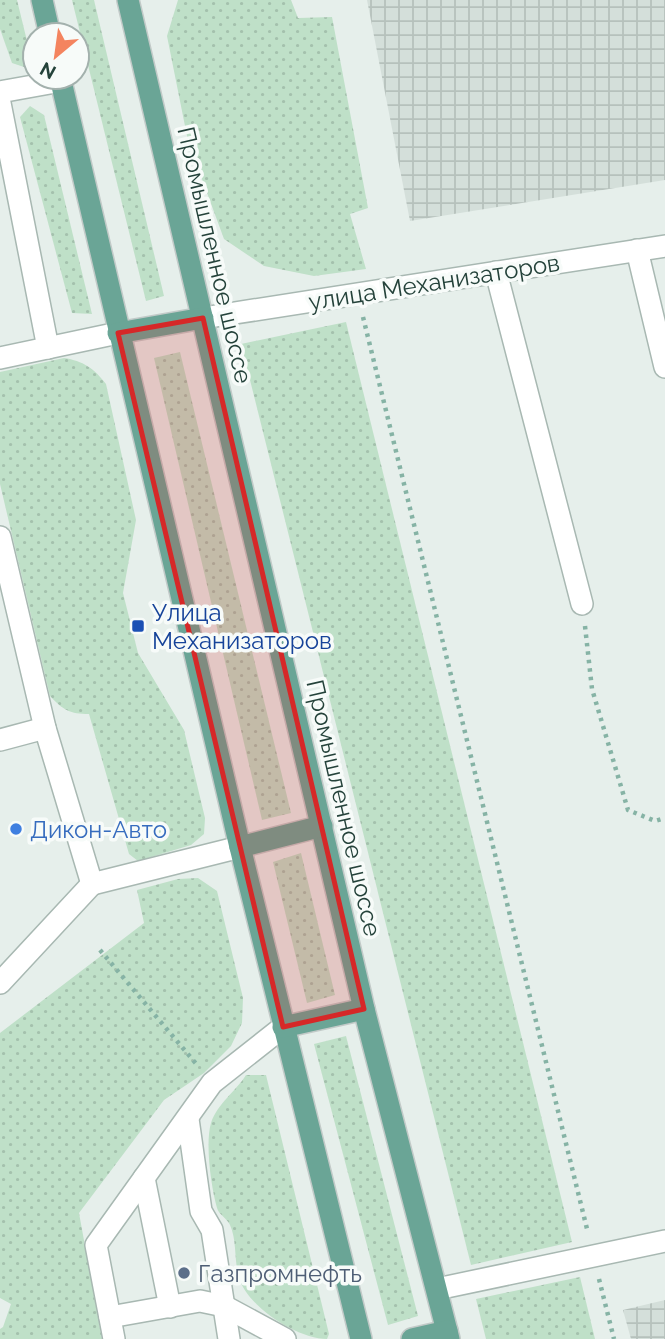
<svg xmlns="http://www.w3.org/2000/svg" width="665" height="1339" viewBox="0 0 665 1339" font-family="Raleway,sans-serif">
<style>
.industrial{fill:url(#industrial-grid)}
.green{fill:url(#green-dots)}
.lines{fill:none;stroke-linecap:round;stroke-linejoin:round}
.minor-casing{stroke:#a8b8b2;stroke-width:24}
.major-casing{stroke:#c2cac8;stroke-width:24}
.path{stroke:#86b3a5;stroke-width:4.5;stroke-dasharray:3.5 5;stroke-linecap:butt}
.minor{stroke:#fff;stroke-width:21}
.major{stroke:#6aa596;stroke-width:21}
.marked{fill:#d62828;fill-opacity:0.2;stroke:#d62828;stroke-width:5;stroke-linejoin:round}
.transit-dot{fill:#1a4fb4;stroke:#f7fbf9;stroke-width:2.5}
.shop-dot{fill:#3f7fe0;stroke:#f7fbf9;stroke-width:2.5}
.service-dot{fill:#5c6f8a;stroke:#f7fbf9;stroke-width:2.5}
.labels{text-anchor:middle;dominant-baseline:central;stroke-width:7;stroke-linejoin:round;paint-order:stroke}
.street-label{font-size:24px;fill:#24423a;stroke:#f7fbf9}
.transit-label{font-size:24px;fill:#164399;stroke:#f7fbf9;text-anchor:start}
.shop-label{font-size:24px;fill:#366cbe;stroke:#f7fbf9;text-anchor:start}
.service-label{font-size:24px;fill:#4e5e75;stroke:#f7fbf9;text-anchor:start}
</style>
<defs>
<pattern id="industrial-grid" width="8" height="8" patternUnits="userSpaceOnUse" patternTransform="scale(1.75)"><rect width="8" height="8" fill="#d4dfda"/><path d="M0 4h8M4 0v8" fill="none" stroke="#b6c1bc"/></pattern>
<pattern id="green-dots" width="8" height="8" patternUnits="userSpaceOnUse" patternTransform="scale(1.75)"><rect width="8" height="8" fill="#bfe0c8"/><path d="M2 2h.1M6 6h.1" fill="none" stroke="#a4c1ad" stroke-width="1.8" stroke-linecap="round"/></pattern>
</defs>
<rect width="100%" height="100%" fill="#e6efeb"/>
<g class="industrial">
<path d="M367 0H665V180L410 221Z"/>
<path d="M665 1300V1339H631L623 1310Z"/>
</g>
<g class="green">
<path d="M0 0H17L28 45 27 64 24 67 12 63 0 29Z"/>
<path d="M72 0H94L164 296 146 301Z"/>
<path d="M178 0H291L298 18 332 17 368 208 350 214 366 269 314 276 264 266 224 239 188 141 167 36Z"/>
<path d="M30 106 44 115 92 314 72 313 20 117Z"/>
<path d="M346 322 572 1242 471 1265 241 344Z"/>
<path d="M180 352 291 813 262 820 154 358Z"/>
<path d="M64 358C83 361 94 368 106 384L136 520 123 593 138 653 184 730 205 818 204 834 191 845 138 861 129 854 89 714C70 714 63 710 50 696L0 484V372Z"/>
<path d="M301 853 335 995 307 1003 273 862Z"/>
<path d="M198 878 217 891 243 998 242 1023 231 1046 204 1073 164 1100 79 1213 102 1339H0V1329L3 1327 11 1304 0 1298V1033L144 923 137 890 178 879Z"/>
<path d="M346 1036 418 1316 388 1325 314 1044Z"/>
<path d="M246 1075H266L329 1334 327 1339C297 1339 248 1307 239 1278 234 1261 237 1240 230 1225 227 1218 219 1215 217 1208 211 1187 205 1143 211 1123 217 1104 236 1091 246 1075Z"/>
<path d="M580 1277 595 1339H486L476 1299Z"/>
</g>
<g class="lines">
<defs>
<g id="minor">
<path d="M0 92 61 81"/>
<path d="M0 103 48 348"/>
<path d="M637 250 665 367"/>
<path d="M496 272 582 604"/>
<path d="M203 318 665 246"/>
<path d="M0 358 118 333"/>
<path d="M0 537 45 728 92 884 240 847"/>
<path d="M0 740 45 728"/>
<path d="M0 983 92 884"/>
<path d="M188 1119 201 1211 212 1230 229 1339"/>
<path d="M144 1178 170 1307"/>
<path d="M437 1289 665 1241"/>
<path d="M110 1317 200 1301 224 1306 285 1339"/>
<path d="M114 1339 96 1245 212 1083 283 1027"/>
</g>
<g id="major">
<path d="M42 0 50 35"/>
<path d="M128 0 364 1009 449 1339"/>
<path d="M60 77 240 847 361 1339"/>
<path d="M118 333 203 318"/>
<path d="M240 847 322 826"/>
<path d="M283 1027 364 1009"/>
<path d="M412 1339 447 1331"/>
</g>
</defs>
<use href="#minor" class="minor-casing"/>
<use href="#major" class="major-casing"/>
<g class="path">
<path d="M363 317 588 1233"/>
<path d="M585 626 592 689 628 810 655 821 665 818"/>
<path d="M100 950 198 1066"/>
<path d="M599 1279 614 1339"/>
</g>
<use href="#minor" class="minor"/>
<use href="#major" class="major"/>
</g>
<path class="marked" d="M203 318 364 1009 283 1027 118 333Z"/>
<rect class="transit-dot" x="131" y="619" width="14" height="14" rx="3.5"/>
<circle class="shop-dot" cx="16" cy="829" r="7"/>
<circle class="service-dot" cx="184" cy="1273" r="7"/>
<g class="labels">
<g class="street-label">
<text transform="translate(215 255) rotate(77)">Промышленное шоссе</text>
<text transform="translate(434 282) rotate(-9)">улица Механизаторов</text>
<text transform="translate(344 808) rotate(77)">Промышленное шоссе</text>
</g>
<g class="transit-label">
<text x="152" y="612">Улица<tspan x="152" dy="28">Механизаторов</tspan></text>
</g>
<g class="shop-label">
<text x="30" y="829">Дикон-Авто</text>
</g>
<g class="service-label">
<text x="198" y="1273">Газпромнефть</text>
</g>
</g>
<g transform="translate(56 56) rotate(209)"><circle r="33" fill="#f7fbf9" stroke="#a3b1ad" stroke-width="2"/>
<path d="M0-5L12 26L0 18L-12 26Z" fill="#f4845f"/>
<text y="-10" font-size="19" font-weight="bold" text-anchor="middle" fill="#24423a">N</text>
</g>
</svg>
